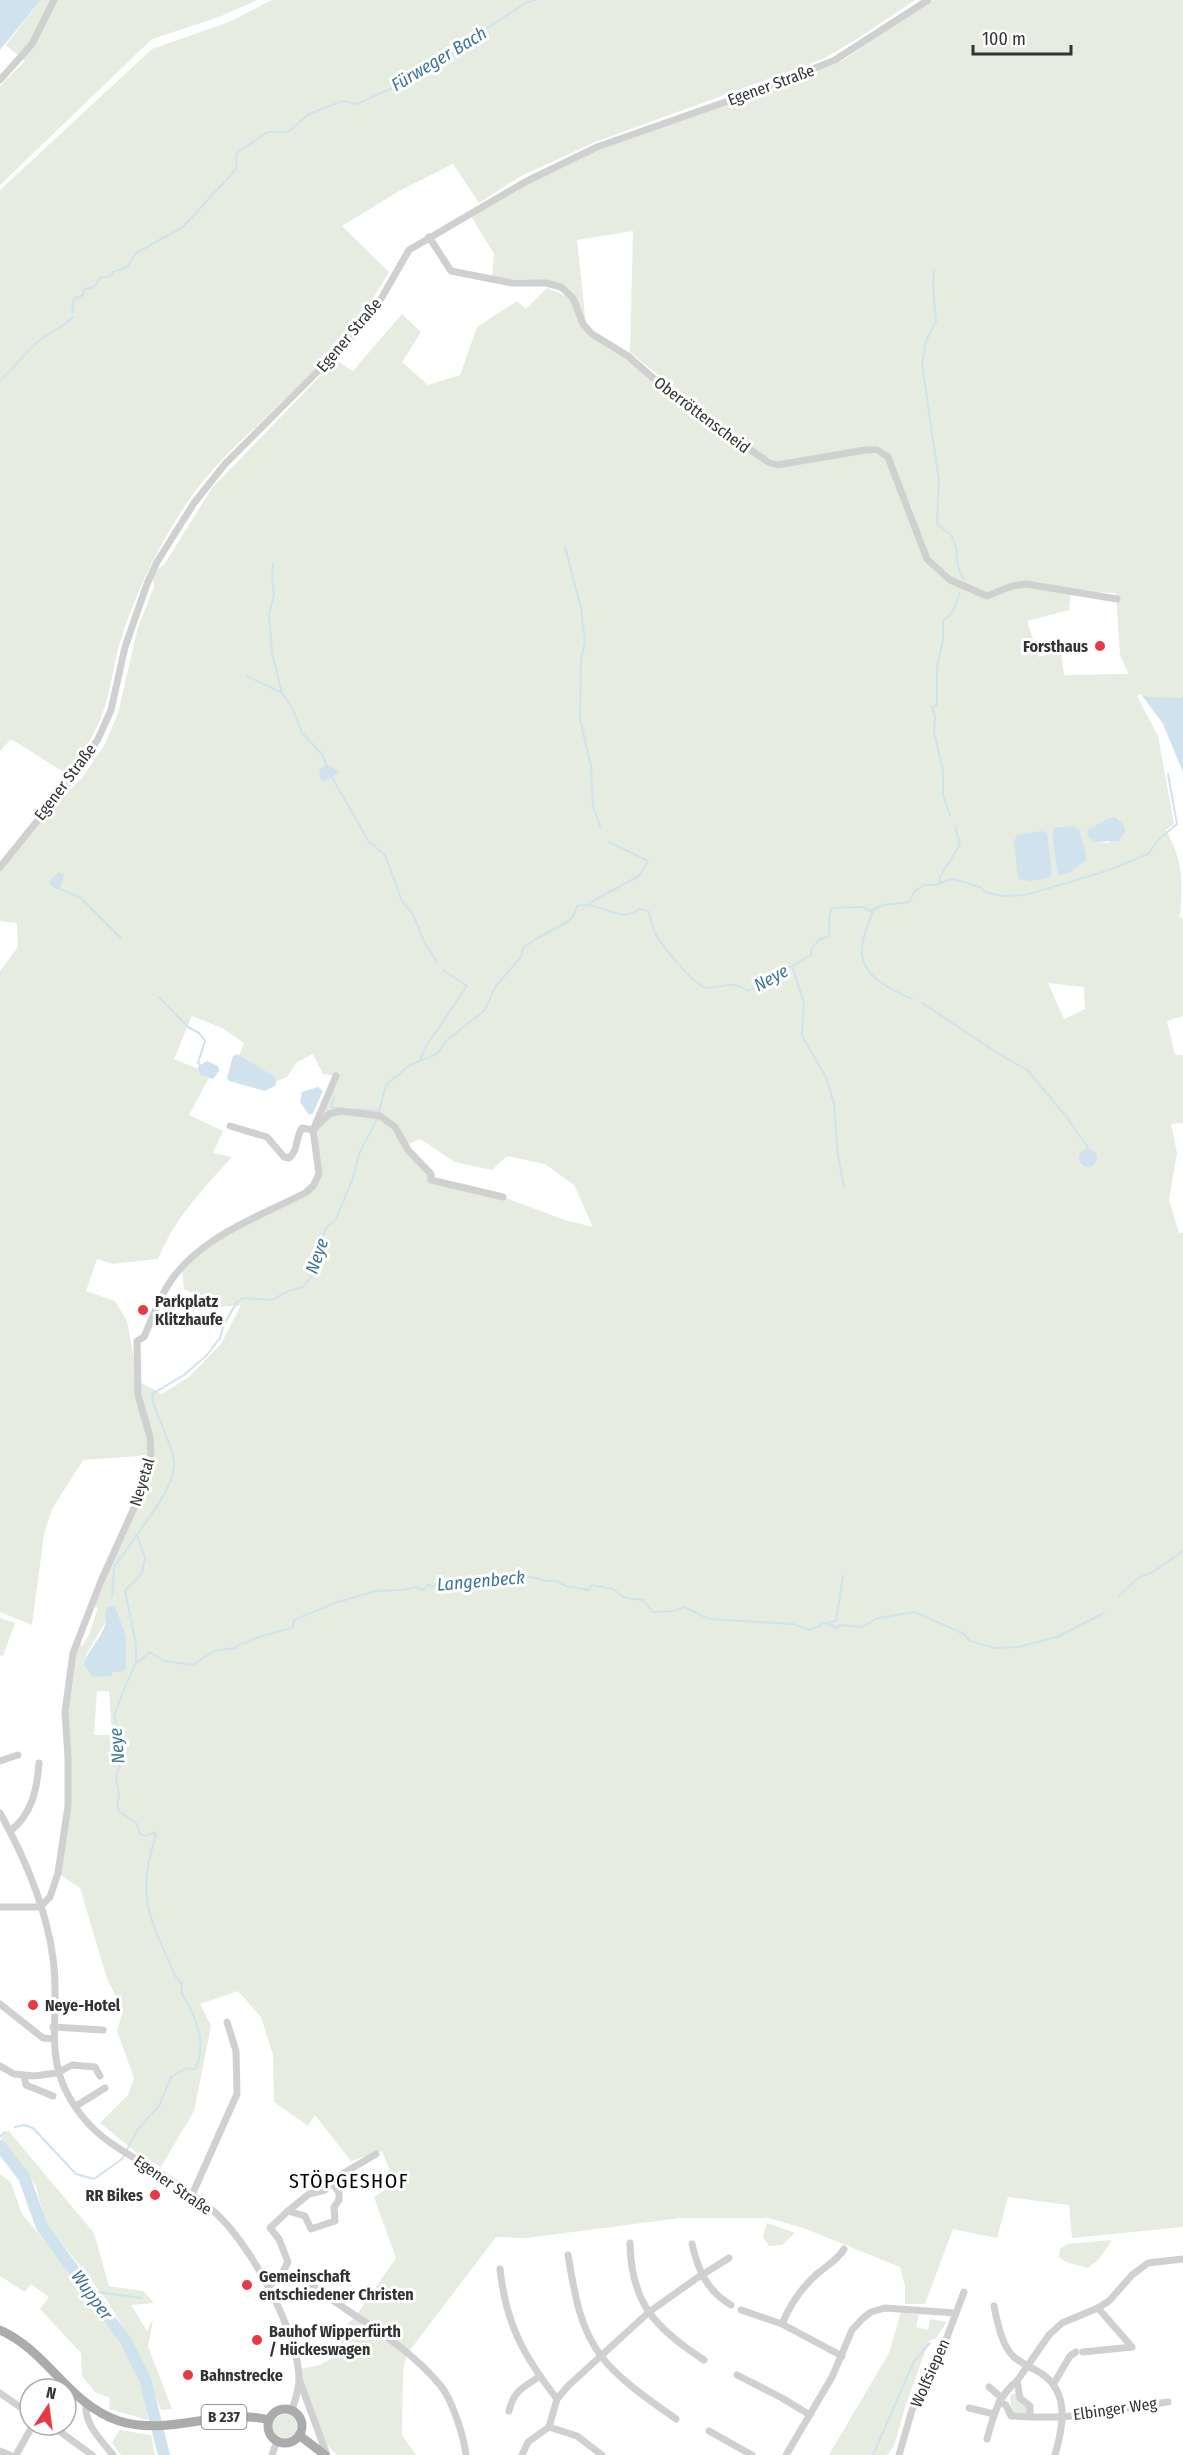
<svg xmlns="http://www.w3.org/2000/svg" width="1183" height="2455" viewBox="0 0 1183 2455" font-family="'Fira Sans Condensed',sans-serif">
<style>
.green{fill:#e6ecdf;fill-rule:evenodd}
.water{fill:#cfe2ee}
.lines{fill:none;stroke-linecap:round;stroke-linejoin:round}
.stream{stroke:#cfe2ee;stroke-width:2}
.river{stroke:#cfe2ee;stroke-width:12}
.minor{stroke:#d0d0d0;stroke-width:7}
.major{stroke:#ababab;stroke-width:9}
.poi-dot{fill:#e63946;stroke:#fff;stroke-width:2}
.labels{text-anchor:middle;dominant-baseline:central;stroke-width:6;stroke-linejoin:round;paint-order:stroke}
.shield{fill:#fff;stroke:#707070;stroke-width:1.5}
.shield-label{font-size:15px;font-weight:bold;fill:#333}
.street-label{font-size:16px;fill:#333;stroke:#fff}
.poi-label{font-size:16px;font-weight:bold;fill:#333;stroke:#fff;text-anchor:start}
.water-label{font-size:18px;font-style:italic;fill:#3f7597;stroke:#fff}
.quarter-label{font-size:20px;letter-spacing:1.5px;fill:#000;stroke:#fff}
</style>
<rect width="100%" height="100%" fill="#fff"/>
<g class="green">
<path d="M41 0H257L219 17 152 39 0 185V86L25 61 6 45Z"/>
<path d="M272 0H915L857 39 823 59 595 142 519 177 479 203 453 164 399 191 342 226 389 272C358 328 312 373 266 417 237 445 207 472 184 507 158 547 138 588 123 633 114 658 112 686 103 712 95 735 81 755 67 774L11 739 0 751V190L152 49 229 22Z"/>
<path d="M934 0H1183V767L1167 728 1145 695 1141 694 1137 696 1158 736 1174 824 1166 830C1183 860 1183 881 1180 917L1183 919V1016L1167 1021 1175 1055H1183V1123L1171 1124 1177 1153 1169 1200 1179 1233H1183V2227L1072 2238 1069 2205 1008 2197 997 2238 953 2229 925 2304H905V2286L900 2267 806 2229 769 2218H680L527 2238 496 2237 407 2354 403 2370 402 2435 416 2455H337L327 2445 302 2381 301 2369 320 2365 344 2352 338 2332 355 2317 396 2258 374 2197 395 2183 382 2151 351 2161 315 2115 308 2126 274 2102 273 2055 261 2017 238 1991 200 2004 211 2026 194 2111 161 2167 136 2152 100 2123 128 2095 134 2078 117 2031 123 2010 107 1979 80 1888 58 1873 68 1806 65 1712 78 1641 82 1646 89 1635 98 1608 91 1605 134 1508 151 1455 83 1460 52 1509 44 1534 32 1625 0 1612V971L18 947 17 923 0 921V867L49 810 82 778 105 744 118 713 138 627 154 587 152 573 164 565 212 488 329 367 339 362 353 371 402 314 421 332 402 362 428 385 460 375 477 327 517 301 526 309 547 288 570 298 582 328 600 343 624 356 678 402 766 465C804 476 850 438 886 459L921 549 922 541 913 511 889 455 878 448 782 463 762 455 686 398 630 352 633 231 577 240 586 325C582 316 579 303 573 295 556 274 517 281 492 278L494 254 471 216 527 184 599 148 766 91 842 61 915 11ZM1071 591 1116 593 1120 656 1129 674 1064 675 1061 651 1039 657 1027 621 1069 610ZM1114 816 1124 825 1109 843 1095 842 1089 838 1098 825ZM1048 983 1084 987 1085 1009 1064 1019ZM192 1016 222 1028 244 1043 235 1067 275 1082 287 1077 297 1062 313 1054 323 1074 336 1076 313 1130 319 1174 305 1193 213 1241 182 1267 184 1289 221 1307 241 1305 221 1344 189 1377 162 1394 138 1381 127 1321 115 1301 86 1291 97 1259 113 1264 158 1259C174 1219 203 1189 232 1157L213 1153 223 1131 189 1115 211 1074 174 1059ZM420 1139 455 1162 492 1170 507 1156 545 1164 574 1185 593 1227 565 1220 503 1197 431 1180 426 1170 406 1145ZM114 1607 126 1636V1667L112 1672 86 1655ZM97 1691H109L112 1735H94Z"/>
<path d="M0 1618 15 1623 3 1656 0 1655Z"/>
<path d="M8 2130 94 2233 109 2286 143 2291 154 2303 131 2305 147 2331 153 2319 148 2347 172 2409 161 2410 140 2359 125 2330 106 2299 45 2222 36 2186 1 2139Z"/>
<path d="M0 2174 10 2181 22 2214 59 2258 84 2299 114 2334 133 2366 145 2396 148 2420 109 2409 110 2398 95 2392 82 2376 81 2353 40 2309 49 2297 31 2284 25 2292 0 2276Z"/>
<path d="M767 2223 795 2233 782 2245 769 2246 763 2237Z"/>
<path d="M1112 2240 1099 2259 1088 2268 1066 2262 1059 2257 1060 2249 1067 2244Z"/>
<path d="M901 2312 919 2315 916 2327 928 2330 930 2319 947 2322 936 2338 929 2341 906 2404 894 2446 887 2455H829L889 2353Z"/>
<path d="M1016 2393 1027 2406 1028 2413 1012 2415 1010 2395Z"/>
<circle cx="285" cy="2426" r="12"/>
<path d="M119 2430 151 2435 155 2455H121L112 2443Z"/>
</g>
<g class="water">
<path d="M0 0H41L0 50Z"/>
<path d="M1141 694 1148 697 1183 698V772L1163 724Z"/>
<path d="M327 765 340 772 323 782 319 776 320 769Z"/>
<path d="M1114 816 1124 825 1125 832 1119 841 1095 842 1089 838 1087 830Z"/>
<path d="M1072 826 1079 829 1087 859 1069 873 1058 875 1052 834 1054 828Z"/>
<path d="M1042 831 1047 833 1052 871 1050 877 1031 881 1018 879 1014 841 1017 835Z"/>
<path d="M59 872 64 875 60 889H56L50 885 49 881Z"/>
<path d="M237 1054 275 1077 276 1085 265 1091 229 1081 227 1078 233 1056Z"/>
<path d="M207 1061 218 1066 219 1071 213 1079 200 1074 198 1067Z"/>
<path d="M318 1087 323 1091 313 1113 309 1115 300 1102 302 1092Z"/>
<circle cx="1088" cy="1158" r="9"/>
<path d="M108 1606 115 1607 126 1636V1667L124 1671 113 1672 111 1676 93 1677 84 1665C88 1649 101 1639 105 1625 107 1617 103 1614 108 1606Z"/>
</g>
<g class="lines">
<g class="stream">
<path d="M934 270 933 286 936 321 926 341 922 364 939 481 937 524C942 528 949 532 952 537 961 552 952 562 964 579"/>
<path d="M72 313 74 299 83 295 84 289 94 287 100 278 111 276 113 272 127 267 136 253 183 227 236 169 237 153 267 132H288L309 114 343 101 357 104 414 78 436 62 464 48 480 33 525 3 535 0"/>
<path d="M0 381C14 367 26 352 41 339 52 330 64 328 73 317"/>
<path d="M565 547 581 608 585 642 581 660 580 719 591 766 593 807 601 828"/>
<path d="M273 563 272 579 274 595 269 615 272 653 282 693 292 707 302 733 322 754 327 766"/>
<path d="M247 676 282 693"/>
<path d="M330 774 369 842 385 855 402 901 413 914 425 944 437 961"/>
<path d="M950 815 943 795V770L934 732 935 716 932 707 937 705V667L943 640V621L952 613 960 593"/>
<path d="M939 883 940 877 960 844 955 826"/>
<path d="M60 889 81 898 121 938"/>
<path d="M589 903 639 876 648 861 609 842"/>
<path d="M873 910C870 922 863 935 862 947 859 976 890 989 912 999"/>
<path d="M792 966 804 1003 802 1036 826 1077 834 1104 838 1156 844 1187"/>
<path d="M159 997 188 1027 199 1033 205 1041 198 1063 201 1066"/>
<path d="M922 1003 994 1051 1027 1070 1066 1116 1089 1149"/>
<path d="M420 1060 426 1046 467 986 443 970"/>
<path d="M334 1098 331 1107 340 1109"/>
<path d="M355 1109 379 1111"/>
<path d="M1119 1596 1138 1578 1153 1572 1183 1551"/>
<path d="M112 1597 114 1567 137 1535"/>
<path d="M828 1623 836 1621 843 1576"/>
<path d="M137 1663 150 1652 164 1661 193 1665 214 1651 235 1648 239 1644 247 1643C253 1636 282 1632 293 1627L294 1620 335 1603 375 1591 402 1590 417 1587 423 1590 428 1585 437 1587C443 1583 505 1580 519 1579L522 1575 547 1581H556L566 1586 588 1590 592 1585 613 1589 625 1598 643 1600 653 1612 675 1611 684 1607 709 1619 793 1624 810 1630 820 1626 822 1622 837 1628 840 1625 862 1627 878 1618 915 1612 964 1634 970 1641 995 1648 1018 1647 1057 1637 1104 1613"/>
<path d="M15 2127 24 2125 33 2128 76 2174 94 2179 122 2159 138 2129 159 2106 171 2077 186 2068 195 2069C208 2044 195 2014 181 1992L182 1984 176 1977C152 1923 134 1897 156 1836L155 1832 145 1836 140 1834 137 1824 119 1811 117 1806 119 1794 116 1778 120 1764 118 1729 114 1716 124 1689 136 1663V1644L125 1591 142 1573 145 1558 137 1535C150 1515 172 1490 174 1465 174 1454 169 1443 165 1433 161 1420 152 1407 152 1394L184 1375 207 1355 220 1338 224 1324 237 1302 243 1298 272 1300 289 1291 303 1287 310 1279 318 1248 326 1228 336 1219 353 1178 359 1154 377 1119 386 1085 410 1065 437 1054 445 1042 485 1010 495 987 521 957 523 948 536 939 567 922 573 917 577 906C600 900 620 925 639 909L648 911C651 918 652 926 655 933 661 944 697 990 709 988 724 986 735 981 748 991L811 955 812 948 820 939 828 937C832 927 826 918 832 908L862 907 870 911 884 905 909 902 915 891 924 885H934L953 879 980 887 985 892 1003 896 1025 895 1070 882 1109 870 1148 854 1158 840 1177 824 1168 774"/>
<path d="M0 2137 5 2132"/>
<path d="M88 2291 142 2298"/>
<path d="M873 2455 914 2361 930 2343"/>
</g>
<path class="river" d="M0 2146 24 2177 42 2227 125 2340 145 2379 164 2455"/>
<g class="minor">
<path d="M0 80 32 44 54 0"/>
<path d="M429 237 451 271 512 283H546L561 287 573 298 583 324 592 334 628 356 678 400 768 462 778 465 865 450H877L888 457 927 559 950 580 987 596 1012 586 1026 584 1117 599"/>
<path d="M0 867 76 773 98 739 111 710 125 647 147 584 157 562 194 503 225 464 348 341 378 304 409 250 525 182 597 147 765 88 835 60 928 0"/>
<path d="M230 1126 267 1137 284 1157 289 1158C299 1150 295 1138 302 1128L313 1130 329 1114 341 1111 380 1116 395 1127 408 1150 431 1174V1180L503 1197"/>
<path d="M0 1761 18 1755"/>
<path d="M0 1813C25 1858 46 1907 53 1958 62 2023 37 2065 87 2122 106 2144 134 2157 158 2172 176 2183 193 2195 210 2208 247 2237 299 2332 299 2379 299 2389 295 2401 292 2410"/>
<path d="M10 1831C32 1815 37 1789 39 1763"/>
<path d="M0 1907H40L50 1897 58 1873 68 1806V1758L65 1712 73 1653 101 1581 134 1508 146 1476 151 1454 150 1437 138 1395 137 1341 144 1337C152 1319 159 1298 170 1282 200 1237 258 1217 305 1193L313 1186 319 1174 313 1130 336 1076"/>
<path d="M0 2004 43 2038 53 2039"/>
<path d="M53 2027 103 2030"/>
<path d="M0 2066 14 2074 34 2076 57 2073 72 2065 95 2067 100 2076"/>
<path d="M24 2076 26 2085 53 2096"/>
<path d="M76 2106 105 2088"/>
<path d="M192 2195 237 2094 236 2051 227 2022"/>
<path d="M288 2211 309 2194 325 2190 339 2176 376 2154"/>
<path d="M630 2243C631 2303 655 2328 704 2360"/>
<path d="M692 2244C698 2270 707 2291 731 2305"/>
<path d="M568 2255C574 2290 579 2327 601 2356 619 2380 652 2402 676 2419"/>
<path d="M500 2269C506 2324 523 2355 557 2399"/>
<path d="M280 2277 288 2262 279 2239 270 2228 288 2211 305 2216 311 2229 335 2221 334 2207 339 2200V2192L332 2183"/>
<path d="M268 2286C289 2271 301 2275 319 2291 360 2320 408 2346 440 2385 452 2399 464 2437 466 2455"/>
<path d="M994 2306C997 2321 1002 2347 1014 2357 1022 2364 1033 2368 1042 2374 1070 2393 1063 2427 1055 2455"/>
<path d="M741 2310 782 2324"/>
<path d="M1083 2352 1132 2347 1098 2308"/>
<path d="M842 2356 782 2324C790 2305 801 2288 817 2274 826 2266 838 2260 844 2249"/>
<path d="M737 2375 782 2398 810 2415"/>
<path d="M300 2382 327 2455"/>
<path d="M1054 2383 1070 2356 1076 2352"/>
<path d="M989 2387 1002 2398"/>
<path d="M0 2393 30 2414"/>
<path d="M999 2402 1006 2405 1011 2416 1030 2417"/>
<path d="M1168 2402 1063 2417H1030V2406L1020 2398 1017 2381 1049 2335 1062 2323 1098 2308 1109 2301 1132 2275 1148 2263 1183 2259"/>
<path d="M86 2404C84 2424 101 2440 113 2455"/>
<path d="M969 2408 994 2414"/>
<path d="M509 2411C514 2390 523 2388 540 2376"/>
<path d="M51 2425 92 2455"/>
<path d="M549 2427 557 2399 568 2386 649 2312 697 2278 729 2258"/>
<path d="M549 2427 577 2436 602 2455"/>
<path d="M709 2431 752 2455"/>
<path d="M987 2439C993 2417 998 2396 1017 2381"/>
<path d="M0 2451 10 2455"/>
<path d="M16 2455 33 2425"/>
<path d="M272 2455 277 2441"/>
<path d="M522 2455 528 2442 549 2427"/>
<path d="M786 2455 832 2377 852 2330 862 2319 871 2312 885 2308 955 2313"/>
<path d="M899 2455 912 2410 947 2337 964 2292"/>
</g>
<g class="major">
<path d="M0 2330C48 2351 68 2404 119 2421 170 2437 219 2407 269 2420"/>
<circle cx="285" cy="2426" r="17"/>
<path d="M299 2435 325 2455"/>
</g>
</g>
<g class="poi-dot">
<circle cx="1100" cy="646" r="6"/>
<circle cx="143" cy="1310" r="6"/>
<circle cx="33" cy="2005" r="6"/>
<circle cx="155" cy="2195" r="6"/>
<circle cx="247" cy="2285" r="6"/>
<circle cx="257" cy="2340" r="6"/>
<circle cx="188" cy="2375" r="6"/>
</g>
<g class="labels">
<rect class="shield" x="201.5" y="2405" width="45" height="24" rx="4.5"/>
<g class="shield-label">
<text x="224" y="2417">B 237</text>
</g>
<g class="street-label">
<text transform="translate(771 85) rotate(-20)">Egener Straße</text>
<text transform="translate(349 335) rotate(-50)">Egener Straße</text>
<text transform="translate(702 415) rotate(37)">Oberröttenscheid</text>
<text transform="translate(65 782) rotate(-53)">Egener Straße</text>
<text transform="translate(142 1482) rotate(-73)">Neyetal</text>
<text transform="translate(173 2185) rotate(35)">Egener Straße</text>
<text transform="translate(930 2373) rotate(-66)">Wolfsiepen</text>
<text transform="translate(1115 2409) rotate(-8)">Elbinger Weg</text>
</g>
<g class="poi-label">
<text x="1088" y="646" text-anchor="end">Forsthaus</text>
<text x="155" y="1301">Parkplatz<tspan x="155" dy="18">Klitzhaufe</tspan></text>
<text x="45" y="2005">Neye-Hotel</text>
<text x="143" y="2195" text-anchor="end">RR Bikes</text>
<text x="259" y="2276">Gemeinschaft<tspan x="259" dy="18">entschiedener Christen</tspan></text>
<text x="269" y="2331">Bauhof Wipperfürth<tspan x="269" dy="18">/ Hückeswagen</tspan></text>
<text x="200" y="2375">Bahnstrecke</text>
</g>
<g class="water-label">
<text transform="translate(439 59) rotate(-31)">Fürweger Bach</text>
<text transform="translate(771 978) rotate(-29)">Neye</text>
<text transform="translate(317 1256) rotate(-71)">Neye</text>
<text transform="translate(481 1581) rotate(-5)">Langenbeck</text>
<text transform="translate(117 1746) rotate(-95)">Neye</text>
<text transform="translate(92 2295) rotate(54)">Wupper</text>
</g>
<g class="quarter-label">
<text x="349" y="2181">STÖPGESHOF</text>
</g>
</g>
<g transform="translate(48 2407) rotate(13)"><circle r="28" fill="#ffffff" stroke="#adadad" stroke-width="1.5"/>
<path d="M0-4.5L10 22L0 15L-10 22Z" fill="#e63946"/>
<text y="-9" font-size="16" font-weight="bold" text-anchor="middle" fill="#333333">N</text>
</g>
<path d="M973 45v9h98v-9" fill="none" stroke="#333333" stroke-width="3"/>
<text x="982" y="45" font-size="18" fill="#333333" stroke="#ffffff" stroke-width="4.5" paint-order="stroke">100 m</text>
</svg>
